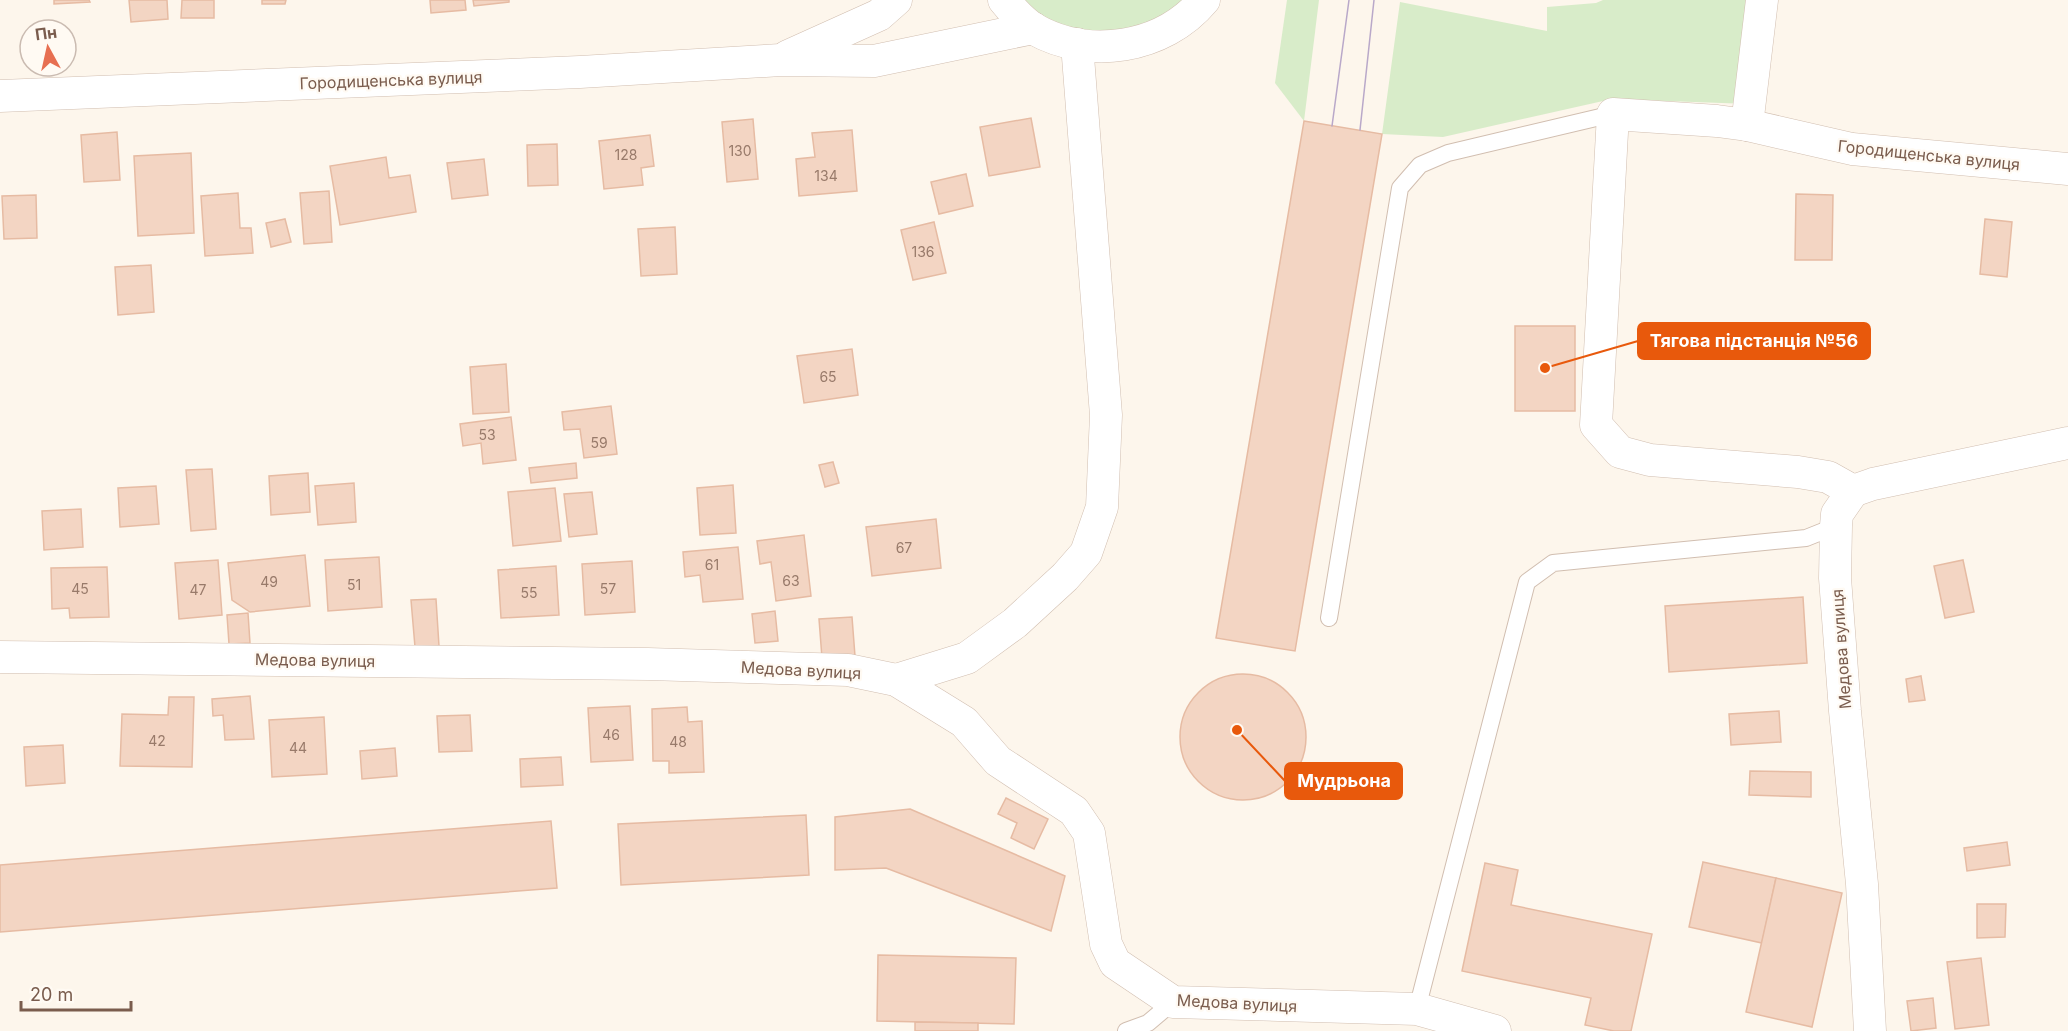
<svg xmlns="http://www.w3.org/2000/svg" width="2068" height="1031" viewBox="0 0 2068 1031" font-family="Inter,sans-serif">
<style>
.green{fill:#d8ecc9}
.building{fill:#f3d5c3;stroke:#e6bba3;stroke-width:1.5}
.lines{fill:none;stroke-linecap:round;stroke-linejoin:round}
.lane-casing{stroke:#d1beb0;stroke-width:18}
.street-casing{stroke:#d1beb0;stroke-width:33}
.lane{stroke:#fff;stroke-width:16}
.street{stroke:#fff;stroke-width:32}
.tram{stroke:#b9a8c9;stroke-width:1.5}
.labels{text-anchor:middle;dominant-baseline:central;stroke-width:4.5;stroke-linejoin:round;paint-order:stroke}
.number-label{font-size:14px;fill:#987a6a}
.street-label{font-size:16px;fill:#7a5c4d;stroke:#fffaf3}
.leader{fill:none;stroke:#e8590c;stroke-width:2}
.callout-dot{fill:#e8590c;stroke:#fffaf3;stroke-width:2}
.callout{fill:#e8590c;stroke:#e8590c;stroke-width:2}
.callout-label{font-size:18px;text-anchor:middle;font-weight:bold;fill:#fff}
</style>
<rect width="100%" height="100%" fill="#fdf6ec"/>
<g class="green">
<path d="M1010 0H1197L1174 21 1078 39Z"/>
<path d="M1287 0H1319L1304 121 1275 83Z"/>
<path d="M1603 0H1762L1749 104 1612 99 1443 137 1382 134 1400 2 1547 31V7L1596 3Z"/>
</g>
<g class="building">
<path d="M54 0H89L90 2 54 4Z"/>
<path d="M129 0H167L168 19 131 22Z"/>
<path d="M182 0H214V18H181Z"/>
<path d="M262 0H286L285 4H262Z"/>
<path d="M430 0H465L466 10 431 13Z"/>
<path d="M473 0H509V2L474 6Z"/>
<path d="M1031 118 1040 167 989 176 980 127Z"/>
<path d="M753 119 758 179 727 182 722 122Z"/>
<path d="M1304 121 1382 134 1295 651 1216 638Z"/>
<path d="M852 130 857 191 799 196 796 159 815 157 812 133Z"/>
<path d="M117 132 120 180 84 182 81 135Z"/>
<path d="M650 135 654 166 641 168 643 185 604 189 599 141Z"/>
<path d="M557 144 558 185 528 186 527 145Z"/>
<path d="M191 153 194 233 138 236 134 156Z"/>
<path d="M386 157 389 178 410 175 416 212 340 225 330 166Z"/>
<path d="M484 159 488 195 452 199 447 163Z"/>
<path d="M966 174 973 206 939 214 931 182Z"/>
<path d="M329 191 332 242 304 244 300 193Z"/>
<path d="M238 193 240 228H251L253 253 205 256 201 196Z"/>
<path d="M1796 194 1833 195 1832 260H1795Z"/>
<path d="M36 195 37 238 4 239 2 196Z"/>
<path d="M285 219 291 242 271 247 266 223Z"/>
<path d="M1985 219 2012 222 2007 277 1980 274Z"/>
<path d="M934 222 946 273 913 280 901 230Z"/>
<path d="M675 227 677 274 641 276 638 229Z"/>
<path d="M151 265 154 312 118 315 115 267Z"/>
<rect x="1515" y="326" width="60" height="85"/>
<path d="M852 349 858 395 804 403 797 356Z"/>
<path d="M506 364 509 412 473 414 470 367Z"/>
<path d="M611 406 617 454 584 458 580 429 564 430 562 412Z"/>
<path d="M511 417 516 460 483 464 481 443 463 446 460 424Z"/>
<path d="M833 462 839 483 825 487 819 465Z"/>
<path d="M576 463 577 478 531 483 529 468Z"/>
<path d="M212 469 216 529 191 531 186 470Z"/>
<path d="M308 473 310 512 271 515 269 476Z"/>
<path d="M354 483 356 522 318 525 315 486Z"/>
<path d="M733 485 736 533 700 535 697 488Z"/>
<path d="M156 486 159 524 120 527 118 488Z"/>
<path d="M555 488 561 541 513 546 508 492Z"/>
<path d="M592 492 597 534 569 537 564 494Z"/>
<path d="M81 509 83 547 44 550 42 511Z"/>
<path d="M936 519 941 568 872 576 866 527Z"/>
<path d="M804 535 811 596 776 601 771 562 760 564 757 541Z"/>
<path d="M738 547 743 599 703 602 700 575 685 577 683 552Z"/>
<path d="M305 555 310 606 250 612 232 600 228 563Z"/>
<path d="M379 557 382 607 328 611 325 560Z"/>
<path d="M218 560 222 615 179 619 175 563Z"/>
<path d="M1963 560 1974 612 1945 618 1934 566Z"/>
<path d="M632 561 635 612 585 615 582 564Z"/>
<path d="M556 566 559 615 501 618 498 570Z"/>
<path d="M107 567 109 617 70 618 69 608 52 609 51 568Z"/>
<path d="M1803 597 1807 663 1669 672 1665 606Z"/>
<path d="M436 599 439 646 415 647 411 600Z"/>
<path d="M775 611 778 641 755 643 752 614Z"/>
<path d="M248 613 250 643 229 644 227 615Z"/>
<path d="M852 617 855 656 822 658 819 619Z"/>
<circle cx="1243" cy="737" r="63"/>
<path d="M1921 676 1925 700 1909 702 1906 679Z"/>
<path d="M250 696 254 739 225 740 223 715 213 716 212 699Z"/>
<path d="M169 697H194L192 767 120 766 122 714 168 715Z"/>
<path d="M630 706 633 760 591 762 588 708Z"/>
<path d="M687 707 688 722 702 721 704 772 669 773V761H653L652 709Z"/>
<path d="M1779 711 1781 742 1731 745 1729 714Z"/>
<path d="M470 715 472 751 439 752 437 716Z"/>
<path d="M324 717 327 774 272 777 269 720Z"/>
<path d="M63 745 65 783 26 786 24 747Z"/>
<path d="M395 748 397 776 362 779 360 751Z"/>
<path d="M561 757 563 785 521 787 520 759Z"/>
<path d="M1750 771 1811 772V797L1749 795Z"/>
<path d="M1006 798 1048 819 1034 849 1011 838 1017 823 998 814Z"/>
<path d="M910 809 1065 876 1051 931 886 868 835 870V817Z"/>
<path d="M806 815 809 875 621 885 618 824Z"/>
<path d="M551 821 557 888 0 932V865Z"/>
<path d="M2007 842 2010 865 1967 871 1964 848Z"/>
<path d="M1703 862 1776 878 1762 943 1689 927Z"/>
<path d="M1485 863 1518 870 1511 905 1652 934 1631 1031H1614L1585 1025 1591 998 1462 971Z"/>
<path d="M1776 878 1842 893 1812 1027 1746 1012Z"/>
<path d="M1977 904H2006L2005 937 1977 938Z"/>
<path d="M878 955 1016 958 1014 1024 877 1021Z"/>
<path d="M1981 958 1989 1025 1955 1029 1947 962Z"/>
<path d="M1933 998 1936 1028 1911 1031 1907 1001Z"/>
<path d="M915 1022 978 1023V1031H915Z"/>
</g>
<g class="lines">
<defs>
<g id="lane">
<path d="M1329 618 1400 188 1420 165 1448 153 1613 114"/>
<path d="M1417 1009 1527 582 1553 563 1806 538 1836 526"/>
<path d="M1126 1031 1148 1023 1173 1002"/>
</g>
<g id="street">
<path d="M1004 0C1012 10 1023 22 1034 29 1089 60 1163 49 1204 0"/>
<path d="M788 56 879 15 896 0"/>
<path d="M0 96 580 72 781 60 874 61 1033 28"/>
<path d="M1747 125 1762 0"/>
<path d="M1853 491 1828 477 1798 472 1650 460 1620 452 1596 425 1613 114 1717 121 1747 125 1852 149 2068 169"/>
<path d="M0 657 648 664 848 670 896 680 964 722 998 761 1074 811 1089 833 1106 944 1115 963 1173 1002 1417 1009 1495 1031"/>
<path d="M896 680 967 658 1015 623 1065 577 1086 553 1102 507 1106 415 1077 44"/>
<path d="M1870 1031 1862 884 1845 711 1835 578 1836 526 1837 514 1853 491 1873 484 2068 443"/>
</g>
</defs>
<use href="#lane" class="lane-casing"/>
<use href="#street" class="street-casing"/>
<use href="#lane" class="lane"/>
<use href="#street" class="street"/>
<g class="tram">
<path d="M1332 126 1349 0"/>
<path d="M1360 130 1374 0"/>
</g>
</g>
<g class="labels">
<g class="number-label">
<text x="740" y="150">130</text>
<text x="626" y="154">128</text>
<text x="826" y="175">134</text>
<text x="923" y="251">136</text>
<text x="828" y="376">65</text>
<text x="487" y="434">53</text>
<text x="599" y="442">59</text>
<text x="904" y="547">67</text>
<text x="712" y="564">61</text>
<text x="791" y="580">63</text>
<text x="269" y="581">49</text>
<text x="354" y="584">51</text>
<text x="80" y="588">45</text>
<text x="608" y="588">57</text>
<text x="198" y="589">47</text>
<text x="529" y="592">55</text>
<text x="611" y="734">46</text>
<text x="157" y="740">42</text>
<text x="678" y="741">48</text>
<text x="298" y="747">44</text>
</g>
<g class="street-label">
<text transform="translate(391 80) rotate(-2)">Городищенська вулиця</text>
<text transform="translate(1929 155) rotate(6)">Городищенська вулиця</text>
<text transform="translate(1841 649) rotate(-94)">Медова вулиця</text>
<text transform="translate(315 660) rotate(1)">Медова вулиця</text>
<text transform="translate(801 670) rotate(3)">Медова вулиця</text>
<text transform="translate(1237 1003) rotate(3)">Медова вулиця</text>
</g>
</g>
<path class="leader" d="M1545 368L1638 341M1237 730L1285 781"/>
<g class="callout-dot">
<circle cx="1545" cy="368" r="6"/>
<circle cx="1237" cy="730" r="6"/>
</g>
<g class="callout">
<rect x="1638" y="323" width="232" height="36" rx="6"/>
<rect x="1285" y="763" width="117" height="36" rx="6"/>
</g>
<g class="callout-label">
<text x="1754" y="347">Тягова підстанція №56</text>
<text x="1344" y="787">Мудрьона</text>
</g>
<g transform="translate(48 48) rotate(352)"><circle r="28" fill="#fffaf3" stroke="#cabbb1" stroke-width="1.5"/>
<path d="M0-4.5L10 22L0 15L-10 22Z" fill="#e76f51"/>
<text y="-9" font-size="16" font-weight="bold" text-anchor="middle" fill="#7a5c4d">Пн</text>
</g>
<path d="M21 1001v9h110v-9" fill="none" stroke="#7a5c4d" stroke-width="3"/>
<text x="30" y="1001" font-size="18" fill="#7a5c4d" stroke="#fffaf3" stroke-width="4.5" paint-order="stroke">20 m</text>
</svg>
